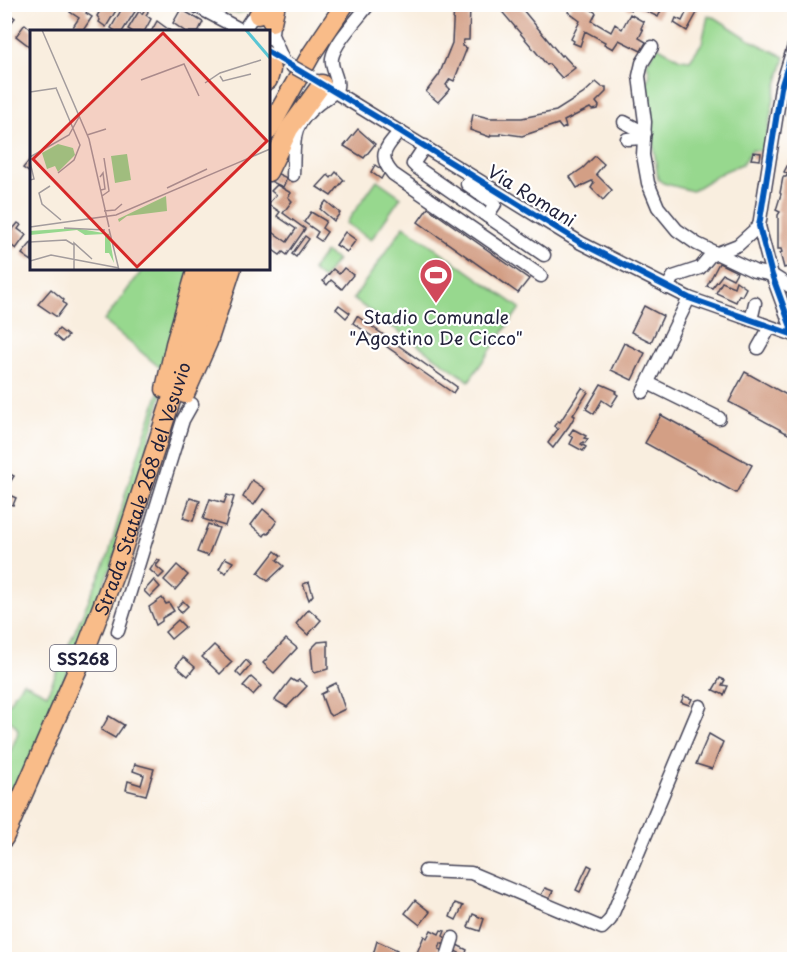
<svg xmlns="http://www.w3.org/2000/svg" width="799" height="964" viewBox="0 0 799 964" font-family="'Playpen Sans',sans-serif">
<style>
.green{fill:#97d88e;stroke:#5c7d64;stroke-width:1.5}
.building{fill:#d39f85}
.lines{fill:none;stroke-linecap:round;stroke-linejoin:round}
.minor-casing{stroke:#424154;stroke-width:15}
.highway-casing{stroke:#424154;stroke-width:21}
.minor{stroke:#fff;stroke-width:12}
.highway{stroke:#f9bc89;stroke-width:18}
.minor-bridge-casing{stroke:#424154;stroke-width:15;stroke-linecap:butt}
.minor-bridge{stroke:#fff;stroke-width:12}
.cycleway-casing{stroke:#fff;stroke-width:10}
.cycleway{stroke:#0057b8;stroke-width:6}
.labels{text-anchor:middle;dominant-baseline:central;stroke-width:4.5;stroke-linejoin:round;paint-order:stroke}
.shield{fill:#fff;stroke:#646476;stroke-width:1.5}
.shield-label{font-size:16px;font-weight:bold;fill:#22223b}
.street-label{font-size:18px;fill:#22223b;stroke:#fff}
.poi-label{font-size:18px;fill:#22223b;stroke:#fff}
.inset-river{fill:none;stroke:#5ac5d4;stroke-width:3}
.inset-road{fill:none;stroke:#a39c9d;stroke-width:1.5}
.view{fill:#d62828;fill-opacity:0.15;stroke:#d62828;stroke-width:3}
.inset-edge{fill:none;stroke:#22223b;stroke-width:3}
</style>
<rect width="100%" height="100%" fill="#fff"/>
<filter id="ink" filterUnits="userSpaceOnUse"><feTurbulence type="fractalNoise" baseFrequency=".0167" numOctaves="2"/><feDisplacementMap in="SourceGraphic" scale="12" xChannelSelector="R" yChannelSelector="G"/><feConvolveMatrix kernelMatrix="1 2 1 2 8 2 1 2 1" color-interpolation-filters="sRGB"/></filter>
<filter id="wash" filterUnits="userSpaceOnUse"><feTurbulence type="fractalNoise" baseFrequency=".008" numOctaves="4" result="noise"/><feDisplacementMap in="SourceGraphic" scale="24" xChannelSelector="R" yChannelSelector="G"/><feGaussianBlur stdDeviation="1.35" result="paint"/><feColorMatrix in="noise" values="0 0 0 0 0 0 0 0 0 0 0 0 0 0 0 0 0 1.4 0 .05"/><feComposite in="paint" operator="in"/></filter>
<g filter="url(#wash)">
<rect width="100%" height="100%" fill="#f9eedf"/>
<g class="green">
<path d="M205 5H261C243 17 223 14 205 5Z"/>
<path d="M708 16 716 18 750 40 785 57 775 92 764 151 752 150 742 164 723 172 692 191 663 183 658 179 651 126 643 89 650 75 647 63 657 46 680 59 690 60 702 43Z"/>
<path d="M377 180 401 197 371 240 346 223Z"/>
<path d="M404 226 520 308 469 381 353 299Z"/>
<path d="M325 252 337 260 323 279 312 270Z"/>
<path d="M143 269H193L165 372 104 321Z"/>
<path d="M163 380 165 383 131 507 111 566 5 824V763L17 736 18 730 15 725 5 717V708L23 682 47 694 109 554 126 491Z"/>
</g>
<g id="blocks">
<g class="building">
<path d="M104 4H120L106 27 99 22 100 20 97 16Z"/>
<path d="M130 4 136 10 122 32H117L111 28 124 5Z"/>
<path d="M454 4 470 5 469 40H464L462 46 467 48 454 81 450 79 446 85 450 89 438 102 426 92 439 75 452 43Z"/>
<path d="M494 4H518L561 56 563 55 575 68 562 78 549 64 547 65 499 8 498 9Z"/>
<path d="M572 4 582 6 583 4 596 13 592 21 611 32 615 24 622 29 630 14 644 22 641 28 643 30 639 38 646 42 641 51 619 40 613 49 604 44 605 42 585 31 580 46 573 43 574 41 571 39 580 21 568 12Z"/>
<path d="M664 4 658 17 634 5 631 10 626 8 628 5Z"/>
<path d="M79 5 88 10 86 13 92 17 82 32H73L71 30 79 18 70 12 74 6 76 8Z"/>
<path d="M689 7 698 11 687 31 674 23 676 18 682 21Z"/>
<path d="M145 9H147L148 12 146 15 151 19 144 32H133L128 29 139 11 142 14Z"/>
<path d="M181 9 203 22 198 32H186L173 23Z"/>
<path d="M4 10 15 18 11 23 4 18Z"/>
<path d="M157 21 172 32H151Z"/>
<path d="M25 24 34 32H32V43L29 46 16 36Z"/>
<path d="M596 82 602 87H606V92L596 102 599 106 598 109 592 110 590 108 564 121 566 127 562 129 558 124 522 136 501 133V135H491L490 137 470 130 473 114 489 118H522L556 111 583 94Z"/>
<path d="M358 129 375 144 364 158 344 146Z"/>
<path d="M753 152 761 153 760 160 751 159Z"/>
<path d="M793 155 794 156V187L792 194 794 195 790 210 791 211 790 229H793L794 265 784 268 780 253 782 252 781 249H778V215L780 212 776 210 781 194 780 193 783 177H786L788 174 784 172Z"/>
<path d="M595 156 604 164 596 174 612 190 603 200 591 188 594 183 592 181 577 188 570 177 583 168Z"/>
<path d="M32 157V174L23 168Z"/>
<path d="M375 165 385 172 381 179 371 172Z"/>
<path d="M274 172 287 178 283 187 270 181Z"/>
<path d="M336 172 344 180 331 196 317 187 328 175 331 178Z"/>
<path d="M277 185 291 193 288 197 292 201 283 213 305 229 287 255 283 252 280 255 270 248 272 244 268 242V229L287 242 296 229 277 216 280 212 268 204 276 195 271 191Z"/>
<path d="M326 201 340 213 334 221 320 209Z"/>
<path d="M428 208 529 279 518 293 418 222Z"/>
<path d="M311 212 326 221 322 228 327 232 321 241 315 237 318 232 304 222Z"/>
<path d="M18 223 21 225 18 229 26 235 16 249 7 242 11 236 9 234Z"/>
<path d="M345 232 356 240 347 252 336 245Z"/>
<path d="M305 236 309 239 296 257 292 254Z"/>
<path d="M32 242V261L22 254Z"/>
<path d="M719 263 737 272 733 279 723 274 712 288 707 286Z"/>
<path d="M344 268 353 275 342 289 331 280 327 285 323 281 333 269 339 274Z"/>
<path d="M736 281 746 288 742 296 739 295 736 302 716 293 722 282 734 287Z"/>
<path d="M51 289 64 300 63 302 66 305 57 317 38 304Z"/>
<path d="M339 305 350 313 346 318 336 309Z"/>
<path d="M644 306 663 316 651 342 631 332Z"/>
<path d="M357 316 457 387 453 393 353 323Z"/>
<path d="M59 329 68 336 62 342 54 335Z"/>
<path d="M624 343 645 353 632 380 611 370Z"/>
<path d="M745 372 794 399V432L792 436 729 402Z"/>
<path d="M601 384 617 391 615 393 618 395 611 406 602 400 594 414 586 409Z"/>
<path d="M582 388 588 392 573 415 575 416 569 426 553 448 548 443 558 429 554 426 558 421 560 422Z"/>
<path d="M661 415 752 465 736 493 645 443Z"/>
<path d="M573 429 586 436 584 438 588 439 585 443 583 442 581 444 586 447 583 451 570 444 573 438 569 435Z"/>
<path d="M4 471 14 476 4 492Z"/>
<path d="M252 480 265 489 254 505 243 497Z"/>
<path d="M7 494 16 498 13 505 4 502Z"/>
<path d="M227 495 234 497 225 526 203 519 210 499 224 503Z"/>
<path d="M190 498 200 501 193 521 183 518Z"/>
<path d="M263 509 277 521 268 534 266 533 264 536 251 525Z"/>
<path d="M208 524 219 528 208 556 197 552Z"/>
<path d="M275 551 281 556 277 560 284 566 268 581 258 573Z"/>
<path d="M225 558 233 562 226 573 219 569Z"/>
<path d="M157 559 160 561 156 566 164 573 159 578 150 570Z"/>
<path d="M177 565 188 575 175 590 164 580Z"/>
<path d="M154 580 160 587 150 597 144 591Z"/>
<path d="M309 582 313 595 309 600 303 584Z"/>
<path d="M162 598 166 604 169 603 174 611 162 618V621L156 625 149 607Z"/>
<path d="M183 601 188 606 181 613 177 607Z"/>
<path d="M309 609 321 620 308 635 296 624Z"/>
<path d="M178 620 185 627 171 639 165 632Z"/>
<path d="M286 639 297 648 274 673 263 663Z"/>
<path d="M328 641V669L315 673 313 671 311 649 318 642Z"/>
<path d="M214 645 232 662 220 674 202 657Z"/>
<path d="M183 657 195 667 188 676 176 666Z"/>
<path d="M246 660 251 665 241 677 236 672Z"/>
<path d="M251 677 261 686 253 695 243 686Z"/>
<path d="M720 678 725 680 722 685 728 686 724 695 713 690Z"/>
<path d="M291 679 296 682 299 680 307 686 287 707 275 700Z"/>
<path d="M336 683 345 709 331 716 328 713 321 694 327 691 326 688Z"/>
<path d="M684 696 692 699 689 705 681 702Z"/>
<path d="M109 716 124 725 115 738 101 730Z"/>
<path d="M709 734 723 742 712 769 696 764Z"/>
<path d="M135 764 154 769 146 795 126 790 128 781 141 785 144 775 133 771Z"/>
<path d="M588 865 592 867 580 892 576 890Z"/>
<path d="M545 888 553 891 549 899 541 895Z"/>
<path d="M415 900 430 912 420 925 405 913Z"/>
<path d="M455 903 463 906 456 920 450 917Z"/>
<path d="M473 914 484 919 480 931 468 927Z"/>
<path d="M431 930 439 934 441 930 445 931 443 936 446 938 444 945 441 943 439 949 444 951 441 960H422L416 955 424 936 427 938Z"/>
<path d="M377 941 397 950 393 959 372 958Z"/>
<path d="M455 944 467 950 465 956 455 951Z"/>
</g>
</g>
</g>
<g filter="url(#ink)">
<use href="#blocks" fill-opacity="0" stroke="#424154" stroke-width="1.5"/>
<g class="lines">
<defs>
<g id="minor">
<path d="M192 4 245 32"/>
<path d="M247 32V25L251 19 262 15C273 19 276 29 268 38"/>
<path d="M272 35 283 60"/>
<path d="M652 47 642 63 639 76 645 122 643 155 648 183 658 207 677 230 697 244 754 271 772 275 794 289"/>
<path d="M317 81 581 243 689 298 794 335"/>
<path d="M624 122 645 133"/>
<path d="M400 131C387 147 376 155 393 174L541 276"/>
<path d="M627 139 644 138"/>
<path d="M425 146 413 164 416 167 487 216 495 204 467 184"/>
<path d="M293 175C295 141 289 127 318 104 323 100 333 95 336 90 341 80 330 69 332 58 335 42 358 19 369 4"/>
<path d="M487 216 544 255"/>
<path d="M667 288 673 277 700 268 710 256 738 245 759 226"/>
<path d="M751 320 755 303"/>
<path d="M790 333 791 327 772 275 759 226 781 88 794 46"/>
<path d="M758 348 770 327"/>
<path d="M648 383 719 418"/>
<path d="M643 392 689 298"/>
<path d="M118 631 183 420 192 404"/>
<path d="M425 871 471 873 602 928 610 920 700 706"/>
<path d="M446 960 453 938"/>
</g>
<g id="highway">
<path d="M258 15 269 4"/>
<path d="M272 22 276 4"/>
<path d="M268 57 271 70 268 80"/>
<path d="M268 131 312 53 345 4"/>
<path d="M268 172 289 129 322 84"/>
<path d="M165 389 175 344 197 268"/>
<path d="M185 394 208 342 232 268"/>
<path id="s1" d="M4 838 82 659 117 567 214 268"/>
</g>
</defs>
<use href="#minor" class="minor-casing"/>
<use href="#highway" class="highway-casing"/>
<use href="#minor" class="minor"/>
<use href="#highway" class="highway"/>
<defs>
<path id="minor-bridge" d="M288 64 311 77"/>
</defs>
<use href="#minor-bridge" class="minor-bridge-casing"/>
<use href="#minor-bridge" class="minor-bridge"/>
<defs>
<g id="cycleway">
<path d="M268 52 400 131 581 243 689 298 794 335"/>
<path d="M790 333 791 327 772 275 759 226 781 88 794 46"/>
</g>
</defs>
<use href="#cycleway" class="cycleway-casing"/>
<use href="#cycleway" class="cycleway"/>
</g>
</g>
<defs>
<symbol id="stadium-pin" viewBox="-11 -11 22 30"><path d="M0 17L-7.5 6A9.5 9.5 0 1 1 7.5 6Z" fill="#d1495b" stroke="#fff"/><path d="M0-5a6.5 5 0 1 0 0 10a6.5 5 0 1 0 0-10ZM-3.5-1.8h7v3.6h-7Z" fill="#fff"/></symbol>
</defs>
<g fill-rule="evenodd">
<use href="#stadium-pin" x="417" y="256" width="38" height="52"/>
</g>
<g class="labels">
<rect class="shield" x="50" y="645" width="66" height="26" rx="4.5"/>
<g class="shield-label">
<text x="83" y="658">SS268</text>
</g>
<g class="street-label">
<text transform="translate(532 195) rotate(32)">Via Romani</text>
<text stroke="none"><textPath href="#s1" startOffset="376">Strada Statale 268 del Vesuvio</textPath></text>
</g>
<g class="poi-label">
<text x="436" y="316">Stadio Comunale<tspan x="436" dy="21">"Agostino De Cicco"</tspan></text>
</g>
</g>
<g transform="translate(30 30)">
<rect width="240" height="240" fill="#f9eedf"/>
<path d="M28 114 43 118 45 125 28 142 25 136 17 139 12 123ZM97 124 101 150 85 153 81 126ZM136 166 137 181 97 186 89 192 88 189ZM45 198 79 204 84 233 79 223H75V204L55 205 47 200 0 205V201Z" fill="#97d88e"/>
<path class="inset-river" d="M216 0 240 28"/>
<path class="inset-road" d="M12 0 59 109 79 197M190 46 193 51 221 44M111 50 154 34 169 66M175 53 190 43 231 30M26 58 50 115 44 130 28 143M0 62 27 58M57 105 76 99M0 127 39 105 49 87M0 132 4 149 0 150M70 147 73 143 75 159 71 160M20 156 9 163 12 174 31 190M137 158 177 139M72 166 79 161 74 128M74 181 85 180 92 174M0 197 86 185 240 119M34 198 75 200M79 199 89 240M0 212 36 210 44 215M0 231 21 225 89 238M44 240V213L62 229"/>
<path class="view" d="M133 3 237 111 107 237 3 129Z"/>
<rect width="240" height="240" class="inset-edge"/>
</g>
<rect width="799" height="964" fill="none" stroke="#fff" stroke-width="24"/>
</svg>
